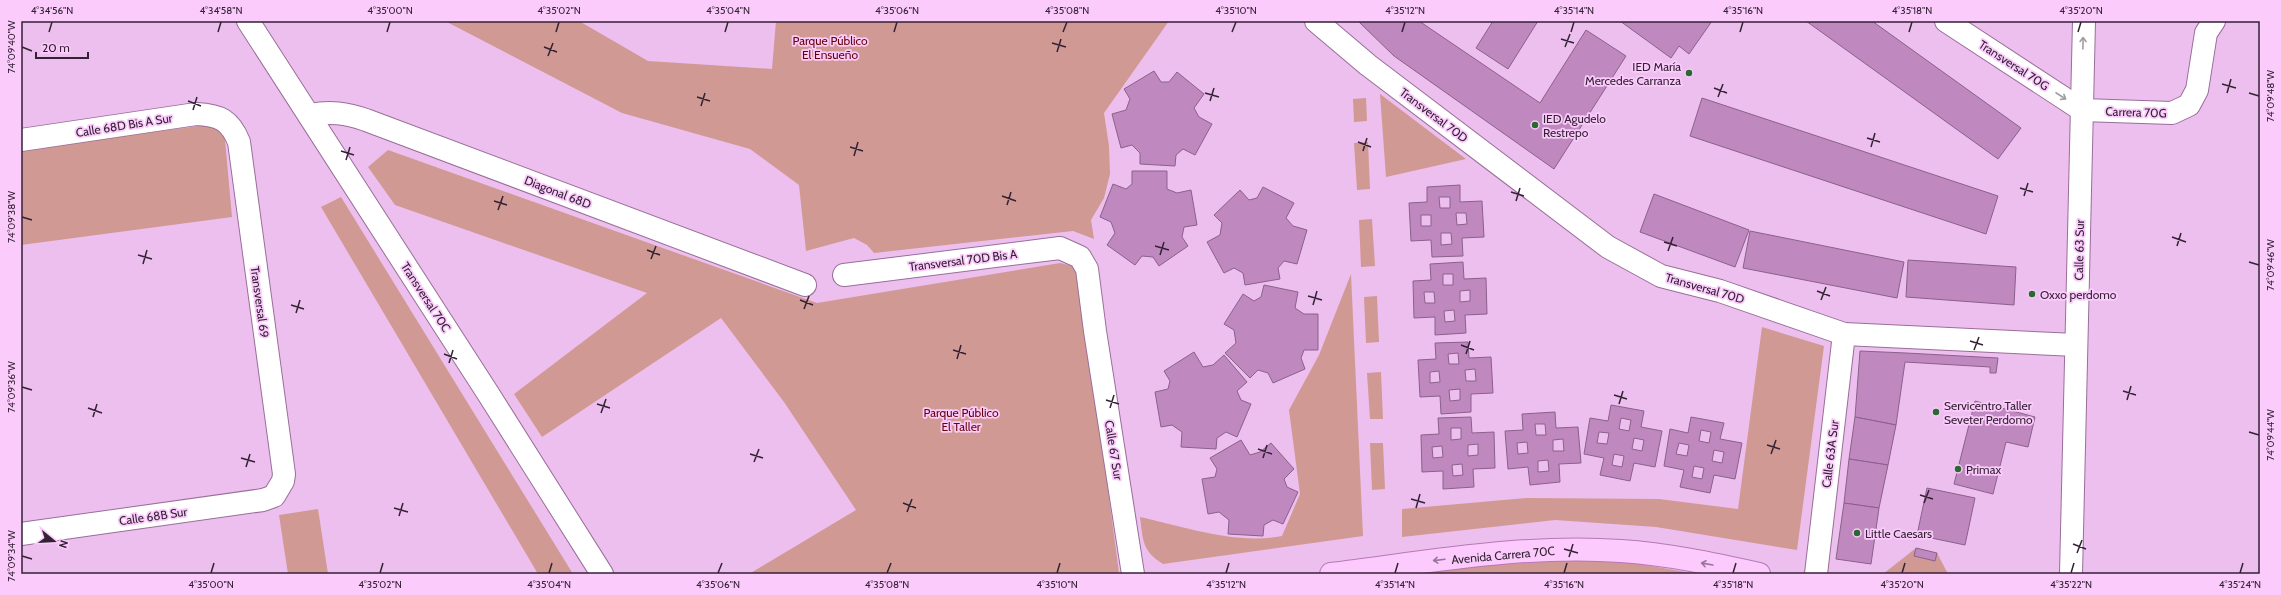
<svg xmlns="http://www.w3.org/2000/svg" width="2281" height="595" viewBox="0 0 2281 595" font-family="Cabin,sans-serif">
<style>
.green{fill:#d19993}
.building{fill:#bf89c0;stroke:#8b608b;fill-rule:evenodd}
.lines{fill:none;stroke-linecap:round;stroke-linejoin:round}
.minor-casing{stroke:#996e99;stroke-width:24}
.major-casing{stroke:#b678b7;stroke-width:24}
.minor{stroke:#fff;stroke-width:22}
.major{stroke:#fdcafe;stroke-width:22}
.oneway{stroke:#a39ca4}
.oneway2{stroke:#987699}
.ticks{fill:none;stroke:#332234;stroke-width:1.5}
.poi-dot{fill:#296831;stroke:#fbcbfb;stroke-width:1.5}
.labels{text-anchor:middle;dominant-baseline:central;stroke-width:3.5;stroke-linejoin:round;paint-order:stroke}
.park-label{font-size:12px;fill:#66030a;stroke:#fbcbfb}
.street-label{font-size:12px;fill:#332234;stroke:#fbcbfb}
.poi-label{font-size:12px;fill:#332234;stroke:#fbcbfb;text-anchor:start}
.neatline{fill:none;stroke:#332234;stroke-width:1.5}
.ticks-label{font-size:10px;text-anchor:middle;fill:#332234}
</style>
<rect width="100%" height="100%" fill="#edbfee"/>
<g class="green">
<path d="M445 21H579L648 61 772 69 776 21H1169L1104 113 1109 146 1110 174 1104 198 1091 220 1094 239 1073 231 874 253 867 245 854 238 806 251 799 185 750 149 622 113Z"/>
<path d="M1380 94 1466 159 1386 177Z"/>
<path d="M1366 98 1367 121 1354 122 1353 99Z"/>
<path d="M206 125C215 126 221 131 225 140L232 217 21 245V150Z"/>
<path d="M1368 142 1370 189 1357 190 1354 143Z"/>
<path d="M388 150 817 303 1060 263 1073 266 1080 277 1119 573 749 574 856 510 784 402 721 318 542 437 514 394 647 293 395 205 368 167Z"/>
<path d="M341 197 573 574H538L321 207Z"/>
<path d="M1372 219 1375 266 1361 267 1359 220Z"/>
<path d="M1351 274 1363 536 1163 564C1142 551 1143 540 1140 517 1185 527 1236 545 1282 536L1300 494 1289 410 1319 355Z"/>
<path d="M1377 296 1379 342 1366 343 1364 297Z"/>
<path d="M1762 327 1824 346 1797 550 1656 527 1555 520 1402 537V509L1527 498 1659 499 1738 509Z"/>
<path d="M1381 372 1383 419H1370L1367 373Z"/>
<path d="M1370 443H1383L1385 489 1372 490Z"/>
<path d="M318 509 328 574H288L279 515Z"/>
<path d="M1916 548 1937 553 1948 574H1883Z"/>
<path d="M1574 560 1628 562 1697 574H1415L1490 565Z"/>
</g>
<g class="building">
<path d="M1358 21H1419L1540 103 1586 30 1626 56 1554 169 1394 56Z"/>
<path d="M1493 21H1538L1508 69 1476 48Z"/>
<path d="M1620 21H1712L1689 54 1679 46 1671 58Z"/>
<path d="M1806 21H1872L2021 128 1998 159Z"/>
<path d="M1154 71 1161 82H1169L1177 72 1204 94 1194 108 1199 117 1212 124 1195 155 1183 149 1176 155 1175 166 1140 164V153L1132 145 1121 148 1112 114 1126 110 1130 99 1124 89Z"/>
<path d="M1702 98 1998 196 1986 234 1690 136Z"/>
<path d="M1132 171H1167V189L1177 193 1191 190 1197 225 1184 227 1182 237 1188 246 1159 266 1153 257 1142 256 1135 265 1107 245 1115 233 1111 222 1100 217 1113 184 1126 189 1132 184Z"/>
<path d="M1460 185V202L1482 201 1484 237 1462 238 1463 256 1432 257 1431 240 1411 241 1409 203 1427 202V187ZM1439 197H1450V208H1440ZM1456 213H1466L1467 224 1457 225ZM1421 215H1431V226H1421ZM1441 233H1451L1452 244 1441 245Z"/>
<path d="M1263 187 1294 203 1286 218 1293 226 1307 230 1297 264 1284 261 1278 268 1280 279 1245 285 1243 273 1234 268 1224 273 1207 242 1220 235 1222 223 1214 215 1240 190 1249 200 1257 198Z"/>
<path d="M1654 194 1749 230 1735 267 1640 232Z"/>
<path d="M1750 231 1904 262 1897 298 1743 268Z"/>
<path d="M1908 260 2016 267 2014 305 1906 297Z"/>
<path d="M1463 262 1464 279 1486 278 1487 314 1465 315 1466 333 1435 335V317L1414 318 1413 281 1431 280 1430 264ZM1443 274H1453V285H1443ZM1470 290V301L1460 302V291ZM1424 292H1434L1435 303H1425ZM1454 310 1455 321 1445 322 1444 311Z"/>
<path d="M1264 285 1298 292 1295 308 1304 314H1318V350H1304L1301 358 1305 369 1273 383 1268 373 1258 370 1250 378 1225 353 1236 343 1234 330 1224 324 1243 294 1254 301 1261 297Z"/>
<path d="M1468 342 1469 358 1491 357 1493 393 1471 394V412L1441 414 1440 396 1420 397 1418 360 1436 359 1435 343ZM1458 353 1459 364H1449L1448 354ZM1475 369 1476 381H1466L1465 370ZM1439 371 1440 382 1430 383V372ZM1460 389V400L1450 401 1449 390Z"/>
<path d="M1860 351 1906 353 1998 358 1996 373H1990V367L1905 362 1896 425 1855 417Z"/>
<path d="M1194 352 1203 367 1213 365 1224 355 1247 382 1237 391 1241 400 1251 404 1237 437 1226 432 1217 438 1216 449 1181 447 1182 432 1172 425 1161 427 1155 392 1168 389 1170 381 1164 371Z"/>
<path d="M1975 401 2035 417 2028 447 2006 442 1993 494 1954 484Z"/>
<path d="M1611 405 1644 411 1641 427 1662 431 1655 467 1634 463 1630 481 1600 475 1604 458 1584 454 1590 418 1608 421ZM1621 418 1631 420 1629 431 1619 429ZM1599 432 1609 433 1607 444 1597 443ZM1634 438 1644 440 1642 451 1632 449ZM1614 454 1624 456 1622 467 1612 465Z"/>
<path d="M1555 412 1556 428 1578 427 1581 463 1559 464 1560 482 1530 485 1528 467 1508 469 1505 431 1523 430 1522 414ZM1535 424H1545L1546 435H1536ZM1563 439 1564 451H1553V440ZM1527 442 1528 453 1518 454 1517 443ZM1548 460 1549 471 1538 472V461Z"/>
<path d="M1471 417 1472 433 1494 432 1495 468 1473 469 1474 487 1443 489V471L1422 472 1421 435 1439 434 1438 418ZM1451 428H1461V439L1451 440ZM1478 444V455L1468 456V445ZM1442 446 1443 457 1433 458 1432 447ZM1462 464 1463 475 1453 476 1452 465Z"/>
<path d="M1691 417 1724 423 1720 439 1742 443 1735 479 1714 475 1710 493 1680 487 1684 470 1664 466 1670 429 1688 433ZM1701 430 1711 432 1709 443 1699 441ZM1679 443 1689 445 1687 456 1676 454ZM1714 450 1724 452 1722 463 1712 461ZM1694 466 1704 468 1702 479 1692 477Z"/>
<path d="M1855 417 1896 425 1888 465 1849 459Z"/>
<path d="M1241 440 1250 455 1260 452 1271 443 1294 469 1284 479 1287 487 1298 492 1283 524 1273 520 1264 525 1263 536 1228 534 1229 520 1219 512 1208 514 1202 479 1215 477 1217 469 1210 458Z"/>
<path d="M1849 459 1888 465 1879 508 1844 503Z"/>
<path d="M1927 488 1975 498 1965 545 1917 535Z"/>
<path d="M1844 503 1879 508 1871 564 1836 559Z"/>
<path d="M1916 548 1937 553 1935 561 1914 556Z"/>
</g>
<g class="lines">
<defs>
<g id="minor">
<path d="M248 21 489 395 602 574"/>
<path d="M1316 21 1368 65 1608 247 1661 276 1720 291 1844 334 2076 345"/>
<path d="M1946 21 2082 110"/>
<path d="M2082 110 2172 113 2189 105 2197 90 2206 33 2214 21"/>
<path d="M310 115C330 111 346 113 366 120L805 285"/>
<path d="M21 140 196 114C220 115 230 120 239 142L284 474 283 481 274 496 263 500 21 534"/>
<path d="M844 275 1060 248 1080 257 1087 269 1095 331 1133 574"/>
<path d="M1816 574 1844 334"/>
<path d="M2071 574 2084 21"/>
</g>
<path id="major" d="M1331 574C1427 562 1525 544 1621 551 1667 554 1714 564 1759 574"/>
</defs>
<use href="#minor" class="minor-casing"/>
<use href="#major" class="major-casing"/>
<use href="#minor" class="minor"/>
<use href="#major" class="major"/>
</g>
<defs><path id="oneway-shaft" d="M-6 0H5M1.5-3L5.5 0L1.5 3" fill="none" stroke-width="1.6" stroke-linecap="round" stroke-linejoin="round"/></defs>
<g class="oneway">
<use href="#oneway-shaft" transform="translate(2083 43) rotate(-89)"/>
<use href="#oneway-shaft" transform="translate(2061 96) rotate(33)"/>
</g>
<g class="oneway2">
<use href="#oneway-shaft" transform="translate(1439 560) rotate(173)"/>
<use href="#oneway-shaft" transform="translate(1707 564) rotate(-170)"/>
</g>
<path class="ticks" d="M49 32 52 22M218 32 221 22M387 32 390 22M556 32 559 22M725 32 728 22M894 32 897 22M1063 32 1067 22M1232 32 1236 22M1402 32 1405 22M1571 32 1574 22M1740 32 1743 22M1909 32 1912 22M2078 32 2081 22M1561 39 1574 43M1052 43 1066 47M22 47 32 51M544 47 557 52M1565 47 1570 34M1057 52 1061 39M548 56 553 43M2222 84 2236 88M1714 88 1727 93M1205 93 1219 97M2227 93 2231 79M2249 93 2259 96M697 97 710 101M1718 97 1723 84M188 101 201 106M1210 101 1214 88M701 106 705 93M193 110 197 97M1867 138 1880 142M1358 142 1371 147M850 147 863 151M1871 147 1875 133M341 151 354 155M1363 151 1367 138M854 156 858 142M346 160 350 147M2020 188 2033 192M1511 192 1524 196M1002 196 1016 201M2024 196 2028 183M494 201 507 205M1516 201 1520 188M1007 205 1011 192M498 210 503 196M22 217 32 220M2172 237 2186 242M1664 242 1677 246M1155 246 1169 250M2177 246 2181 233M647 250 660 255M1668 251 1673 237M138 255 152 259M1160 255 1164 242M651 259 656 246M2249 262 2259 265M143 264 147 250M1817 291 1830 296M1308 296 1322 300M800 300 813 305M1821 300 1826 287M291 305 304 309M1313 305 1317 291M804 309 809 296M296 313 300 300M1970 341 1983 345M1461 345 1474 350M953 350 966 354M1974 350 1979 337M444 354 457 359M1466 354 1470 341M957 359 961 345M449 363 453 350M22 387 32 390M2123 391 2136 395M1614 395 1627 399M1106 400 1119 404M2127 400 2131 386M597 404 610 408M1619 404 1623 391M88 408 102 413M1110 408 1114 395M601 413 606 399M93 417 97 404M2249 432 2259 435M1767 445 1780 449M1258 449 1272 454M750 454 763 458M1771 454 1776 440M241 458 255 462M1263 458 1267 445M754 462 759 449M246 467 250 454M1920 495 1933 499M1411 499 1425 503M903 503 916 508M1924 503 1929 490M394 508 408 512M1416 508 1420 494M907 512 912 499M399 516 403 503M2073 544 2086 549M1564 549 1578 553M2077 553 2082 540M22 556 32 559M1569 557 1573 544M211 573 214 563M380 573 383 563M549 573 552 563M718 573 722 563M887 573 891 563M1057 573 1060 563M1226 573 1229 563M1395 573 1398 563M1564 573 1567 563M1733 573 1736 563M1902 573 1905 563M2071 573 2074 563M2240 573 2243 563"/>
<g class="poi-dot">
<circle cx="1689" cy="73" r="4"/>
<circle cx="1535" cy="125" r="4"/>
<circle cx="2032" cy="294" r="4"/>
<circle cx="1936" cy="412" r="4"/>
<circle cx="1958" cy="469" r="4"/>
<circle cx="1857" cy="533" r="4"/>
</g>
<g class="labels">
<g class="park-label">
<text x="830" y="40">Parque Público<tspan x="830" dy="14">El Ensueño</tspan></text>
<text x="961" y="412">Parque Público<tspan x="961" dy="14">El Taller</tspan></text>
</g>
<g class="street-label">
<text transform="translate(2014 65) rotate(33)">Transversal 70G</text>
<text transform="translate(2136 112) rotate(2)">Carrera 70G</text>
<text transform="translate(1434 115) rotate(37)">Transversal 70D</text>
<text transform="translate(124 125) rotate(-9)">Calle 68D Bis A Sur</text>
<text transform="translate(558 192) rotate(21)">Diagonal 68D</text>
<text transform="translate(2079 250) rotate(-89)">Calle 63 Sur</text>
<text transform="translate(963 260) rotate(-7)">Transversal 70D Bis A</text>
<text transform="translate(1705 288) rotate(16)">Transversal 70D</text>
<text transform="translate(426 297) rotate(57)">Transversal 70C</text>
<text transform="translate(260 302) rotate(82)">Transversal 69</text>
<text transform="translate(1114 450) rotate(81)">Calle 67 Sur</text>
<text transform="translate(1830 454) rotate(-83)">Calle 63A Sur</text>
<text transform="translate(153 516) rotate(-8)">Calle 68B Sur</text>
<text transform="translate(1503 555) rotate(-5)">Avenida Carrera 70C</text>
</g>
<g class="poi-label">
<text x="1681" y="66" text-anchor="end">IED María<tspan x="1681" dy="14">Mercedes Carranza</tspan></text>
<text x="1543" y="118">IED Agudelo<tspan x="1543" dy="14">Restrepo</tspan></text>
<text x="2040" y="294">Oxxo perdomo</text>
<text x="1944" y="405">Servicentro Taller<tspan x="1944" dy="14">Seveter Perdomo</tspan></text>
<text x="1966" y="469">Primax</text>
<text x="1865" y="533">Little Caesars</text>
</g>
</g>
<rect width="2281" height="595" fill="none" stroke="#fbcbfb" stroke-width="44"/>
<g transform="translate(54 541) rotate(108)" stroke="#fbcbfb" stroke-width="3" paint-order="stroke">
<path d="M0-3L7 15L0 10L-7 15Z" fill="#332234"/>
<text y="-6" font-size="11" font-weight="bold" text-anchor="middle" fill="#332234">N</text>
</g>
<path d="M36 52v6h52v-6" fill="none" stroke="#332234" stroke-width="2"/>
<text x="42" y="52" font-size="12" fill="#332234" stroke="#fbcbfb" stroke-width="3" paint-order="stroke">20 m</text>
<rect x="22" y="22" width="2237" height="551" class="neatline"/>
<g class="ticks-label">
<text x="52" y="14">4°34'56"N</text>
<text x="221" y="14">4°34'58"N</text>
<text x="390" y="14">4°35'00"N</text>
<text x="559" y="14">4°35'02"N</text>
<text x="728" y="14">4°35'04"N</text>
<text x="897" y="14">4°35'06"N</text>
<text x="1067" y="14">4°35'08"N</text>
<text x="1236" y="14">4°35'10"N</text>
<text x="1405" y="14">4°35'12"N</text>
<text x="1574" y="14">4°35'14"N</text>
<text x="1743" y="14">4°35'16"N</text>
<text x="1912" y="14">4°35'18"N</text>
<text x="2081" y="14">4°35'20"N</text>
<text transform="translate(11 47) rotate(-90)" y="4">74°09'40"W</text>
<text transform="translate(2270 96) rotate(-90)" y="4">74°09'48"W</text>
<text transform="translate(11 217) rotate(-90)" y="4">74°09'38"W</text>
<text transform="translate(2270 265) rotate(-90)" y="4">74°09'46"W</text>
<text transform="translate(11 387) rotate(-90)" y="4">74°09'36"W</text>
<text transform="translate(2270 435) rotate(-90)" y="4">74°09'44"W</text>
<text transform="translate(11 556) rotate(-90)" y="4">74°09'34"W</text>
<text x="211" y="588">4°35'00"N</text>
<text x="380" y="588">4°35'02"N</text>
<text x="549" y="588">4°35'04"N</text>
<text x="718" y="588">4°35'06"N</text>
<text x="887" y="588">4°35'08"N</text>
<text x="1057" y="588">4°35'10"N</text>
<text x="1226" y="588">4°35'12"N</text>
<text x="1395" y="588">4°35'14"N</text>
<text x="1564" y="588">4°35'16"N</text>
<text x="1733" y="588">4°35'18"N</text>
<text x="1902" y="588">4°35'20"N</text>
<text x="2071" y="588">4°35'22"N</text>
<text x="2240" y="588">4°35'24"N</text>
</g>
</svg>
